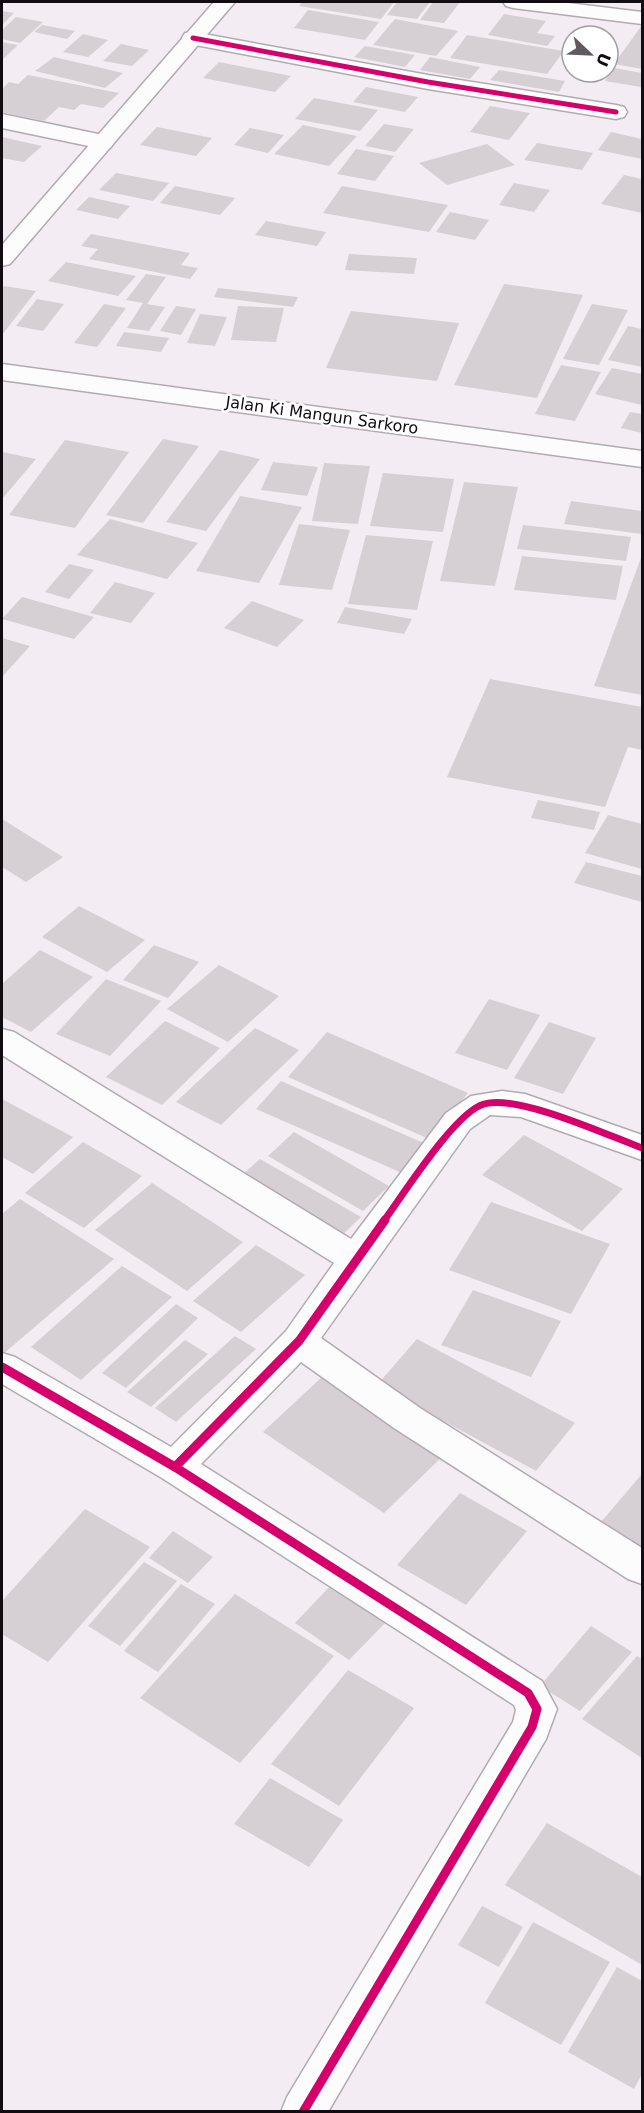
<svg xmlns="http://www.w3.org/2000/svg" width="644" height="2113" viewBox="0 0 644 2113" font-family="'DejaVu Sans',sans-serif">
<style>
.building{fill:#d6d0d5}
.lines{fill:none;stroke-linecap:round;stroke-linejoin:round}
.street-casing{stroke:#b1abb1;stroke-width:3}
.secondary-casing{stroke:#b1abb1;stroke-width:3}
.street{fill:#fdfcfd;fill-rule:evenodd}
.secondary{fill:#fdfcfd;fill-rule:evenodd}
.cycleway-far2-casing{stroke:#fff;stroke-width:8}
.cycleway-far1-casing{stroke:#fff;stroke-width:10}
.cycleway-casing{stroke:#fff;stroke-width:13}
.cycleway-far2{stroke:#d6006c;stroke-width:5}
.cycleway-far1{stroke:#d6006c;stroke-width:7}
.cycleway{stroke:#d6006c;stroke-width:9}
.labels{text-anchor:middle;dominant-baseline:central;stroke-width:5;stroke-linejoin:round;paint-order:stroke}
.far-street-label{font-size:16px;fill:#110c11;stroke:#fff}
</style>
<rect width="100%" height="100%" fill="#f4ecf3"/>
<g class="building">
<path d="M302 2H394L381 19 299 6Z"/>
<path d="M397 2H430L417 19 387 15Z"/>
<path d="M433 2H460L444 23 420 20Z"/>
<path d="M308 10 379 22 365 40 294 28Z"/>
<path d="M2 11 14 13 2 25Z"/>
<path d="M504 14 546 21 537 33 555 36 547 46 488 35Z"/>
<path d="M16 17 43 22 20 43 2 39V30Z"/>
<path d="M395 19 458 31 436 56 373 45Z"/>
<path d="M42 25 75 31 67 39 34 32Z"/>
<path d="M642 25V69L614 64Z"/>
<path d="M83 34 108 40 88 57 63 52Z"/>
<path d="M467 35 564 51 547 74 450 58Z"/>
<path d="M2 42 18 45 2 60Z"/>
<path d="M121 44 149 50 132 66 103 61Z"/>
<path d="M365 46 415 55 405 67 354 57Z"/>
<path d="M54 57 123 73 105 88 35 71Z"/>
<path d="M430 57 480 67 470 79 420 70Z"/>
<path d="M219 62 291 76 275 92 203 78Z"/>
<path d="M614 68 642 73V85L641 87 605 81Z"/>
<path d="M499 70 565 81 559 92 490 80Z"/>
<path d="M28 75 119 93 103 108 81 104 74 110 59 107 44 121 2 112V89L9 82 18 84Z"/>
<path d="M366 87 418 97 405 112 353 102Z"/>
<path d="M314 98 378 110 360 131 295 119Z"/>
<path d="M490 106 530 113 509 140 470 132Z"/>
<path d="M384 124 414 129 395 152 365 146Z"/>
<path d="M303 125 357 136 329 166 274 154Z"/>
<path d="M157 127 212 138 196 156 140 145Z"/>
<path d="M250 128 284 135 268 153 234 145Z"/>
<path d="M611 132 642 139V159L598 150Z"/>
<path d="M2 137 42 146 24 162 2 158Z"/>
<path d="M537 143 593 153 582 170 524 160Z"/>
<path d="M487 144 515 165 447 185 419 163Z"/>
<path d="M356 149 394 156 375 181 337 174Z"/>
<path d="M116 173 169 183 153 201 99 190Z"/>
<path d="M624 175 642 179V213L601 204Z"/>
<path d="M514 183 550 190 534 212 499 205Z"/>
<path d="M175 186 235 198 220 215 160 203Z"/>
<path d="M342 186 448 205 429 232 323 213Z"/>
<path d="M89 197 130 206 118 219 76 210Z"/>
<path d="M450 212 489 220 475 240 436 232Z"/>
<path d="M266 221 326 232 317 246 255 235Z"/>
<path d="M91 234 190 253 181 265 198 268 190 279 89 259 98 249 81 246Z"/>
<path d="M349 254 417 258 414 274 345 270Z"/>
<path d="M66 262 136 276 118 296 48 281Z"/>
<path d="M146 274 166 277 147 304 165 307 149 331 127 328 143 303 126 300Z"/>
<path d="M504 284 583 295 537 398 454 385Z"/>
<path d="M4 286 36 291 2 335V289Z"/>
<path d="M218 288 298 297 293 307 214 297Z"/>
<path d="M37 299 64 304 43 331 16 326Z"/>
<path d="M104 304 126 308 97 347 74 343Z"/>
<path d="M592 304 628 310 599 365 563 359Z"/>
<path d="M176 306 196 309 181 335 160 331Z"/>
<path d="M238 306 284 308 276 342 231 340Z"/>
<path d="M351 311 459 323 437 381 326 368Z"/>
<path d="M200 314 227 317 215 346 187 343Z"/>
<path d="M628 326 642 329V367L608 360Z"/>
<path d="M124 332 169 338 161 352 116 346Z"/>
<path d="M561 365 601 372 575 421 535 414Z"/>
<path d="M612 368 642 374V405L595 394Z"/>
<path d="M630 412 642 414V433L621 428Z"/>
<path d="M163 439 199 446 143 523 106 515Z"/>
<path d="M65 440 129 452 75 528 9 515Z"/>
<path d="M220 450 260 459 206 531 166 522Z"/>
<path d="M2 452 36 459 2 499Z"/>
<path d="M273 462 318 467 307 496 261 490Z"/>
<path d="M324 463 370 466 358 524 312 521Z"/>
<path d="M383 473 454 479 443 532 370 526Z"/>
<path d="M464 482 518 487 495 586 440 581Z"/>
<path d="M240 496 302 507 259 583 196 571Z"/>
<path d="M571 501 642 511V534L564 524Z"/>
<path d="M110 519 198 543 167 579 77 555Z"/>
<path d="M299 524 350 530 332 590 279 585Z"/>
<path d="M523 525 631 537 626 561 517 549Z"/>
<path d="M366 535 433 541 417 610 348 604Z"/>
<path d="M642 555V695L594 686Z"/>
<path d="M522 556 623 566 616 600 514 590Z"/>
<path d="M69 564 94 570 69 599 45 592Z"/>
<path d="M115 582 155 593 131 623 90 613Z"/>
<path d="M22 597 94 617 74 639 2 619Z"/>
<path d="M252 601 304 620 277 647 224 628Z"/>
<path d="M345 607 412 619 404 634 337 623Z"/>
<path d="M2 638 30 646 2 677Z"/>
<path d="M490 679 642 707V750L628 747 605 807 447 777Z"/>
<path d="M538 800 600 812 594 830 531 818Z"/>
<path d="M608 815 642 824V869L585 853Z"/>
<path d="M2 819 63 857 26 882 2 867Z"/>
<path d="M586 862 642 876V902L574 883Z"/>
<path d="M79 906 145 940 107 972 42 937Z"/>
<path d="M154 945 199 962 168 998 123 980Z"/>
<path d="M40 950 93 977 31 1032 2 1017V984Z"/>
<path d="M219 965 279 996 228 1042 167 1009Z"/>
<path d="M106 979 161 1001 110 1056 56 1034Z"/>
<path d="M489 999 540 1015 507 1070 455 1053Z"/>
<path d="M165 1021 220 1048 162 1105 106 1077Z"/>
<path d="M549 1022 596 1038 563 1094 514 1078Z"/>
<path d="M255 1028 299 1050 221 1125 176 1102Z"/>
<path d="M327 1032 468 1093 429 1139 288 1077Z"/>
<path d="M281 1081 426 1144 402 1173 256 1109Z"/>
<path d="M2 1099 73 1137 33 1174 2 1157Z"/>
<path d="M294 1132 389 1186 363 1211 268 1156Z"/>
<path d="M524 1135 623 1189 582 1231 482 1175Z"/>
<path d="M83 1142 142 1176 84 1228 25 1193Z"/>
<path d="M260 1159 361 1217 335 1242 234 1182Z"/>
<path d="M152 1183 243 1242 187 1291 95 1230Z"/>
<path d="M20 1199 114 1259 2 1355V1214Z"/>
<path d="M491 1202 610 1244 571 1314 449 1270Z"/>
<path d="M256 1245 305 1275 241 1332 193 1301Z"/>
<path d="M122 1266 172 1297 81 1380 31 1347Z"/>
<path d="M473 1290 561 1321 531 1377 441 1345Z"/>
<path d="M176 1304 198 1318 126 1388 102 1373Z"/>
<path d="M235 1336 256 1349 176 1422 155 1408Z"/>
<path d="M417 1339 575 1423 536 1471 377 1385Z"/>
<path d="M185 1340 208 1354 151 1407 127 1392Z"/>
<path d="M323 1376 444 1455 384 1513 263 1432Z"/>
<path d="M642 1474V1547L601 1522Z"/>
<path d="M460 1493 527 1531 466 1605 397 1565Z"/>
<path d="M85 1509 150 1547 48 1662 2 1634V1601Z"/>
<path d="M173 1531 213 1557 188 1583 149 1558Z"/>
<path d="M144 1562 177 1581 120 1646 88 1626Z"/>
<path d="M334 1582 389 1619 349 1660 295 1623Z"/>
<path d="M181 1584 215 1604 158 1672 124 1651Z"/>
<path d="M235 1594 334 1656 240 1763 140 1698Z"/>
<path d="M591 1626 632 1652 580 1711 540 1686Z"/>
<path d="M637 1656 642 1659V1758L582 1719Z"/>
<path d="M348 1670 414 1708 339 1806 271 1764Z"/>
<path d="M270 1778 343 1820 309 1867 234 1824Z"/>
<path d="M547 1823 642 1877V1965L505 1885Z"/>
<path d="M482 1906 523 1927 499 1967 458 1945Z"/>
<path d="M533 1922 610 1962 561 2045 485 2003Z"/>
<path d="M617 1967 642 1981V2074L634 2089 568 2052Z"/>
</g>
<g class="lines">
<defs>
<g id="street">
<path d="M503 2H560L642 12V24L513 8 506 6Z"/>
<path d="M193 32 428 75 616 105 624 107 627 112 624 117 616 119 428 89 185 43 182 38 185 33Z"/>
<path d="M2 114 103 135 111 137 114 142 111 147 103 149 2 128Z"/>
<path d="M2 1029 14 1032 351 1239 446 1113 471 1096 502 1091 525 1094 642 1135V1160L521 1117 490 1115 470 1129 321 1338 420 1408 642 1548V1584L628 1579 394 1428 301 1362 201 1464 542 1681 557 1709 546 1739 328 2112H281L287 2097 513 1722 516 1710 514 1705 162 1478 2 1384V1353L15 1357 171 1447 286 1331 334 1263 2 1055Z"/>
</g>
<g id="secondary">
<path d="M214 2H235L10 264 2 266V245Z"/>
<path d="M2 364 642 451V467L2 380Z"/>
</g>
</defs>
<use href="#street" class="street-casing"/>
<use href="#secondary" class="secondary-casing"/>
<use href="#street" class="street"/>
<use href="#secondary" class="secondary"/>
<defs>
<path id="cycleway-far2" d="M193 38 428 82 616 112"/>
<path id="cycleway-far1" d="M383 1222C403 1195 455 1112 484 1104 518 1094 607 1135 642 1148"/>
<g id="cycleway">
<path d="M2 1367 175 1467 528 1693 537 1709 532 1727 303 2112"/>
<path d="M175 1467 299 1341 385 1220"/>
</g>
</defs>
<use href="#cycleway-far2" class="cycleway-far2-casing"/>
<use href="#cycleway-far1" class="cycleway-far1-casing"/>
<use href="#cycleway" class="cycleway-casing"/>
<use href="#cycleway-far2" class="cycleway-far2"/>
<use href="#cycleway-far1" class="cycleway-far1"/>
<use href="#cycleway" class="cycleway"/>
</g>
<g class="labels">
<g class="far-street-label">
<text transform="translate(322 415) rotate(8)">Jalan Ki Mangun Sarkoro</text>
</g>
</g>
<rect width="644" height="2113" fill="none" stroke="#110c11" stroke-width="6"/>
<g transform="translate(590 54) rotate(113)"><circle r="28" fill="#ffffff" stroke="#a09ea0" stroke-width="1.5"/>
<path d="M0-4.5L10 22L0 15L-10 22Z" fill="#605a60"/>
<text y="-9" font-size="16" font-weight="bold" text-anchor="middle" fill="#110c11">U</text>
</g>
</svg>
